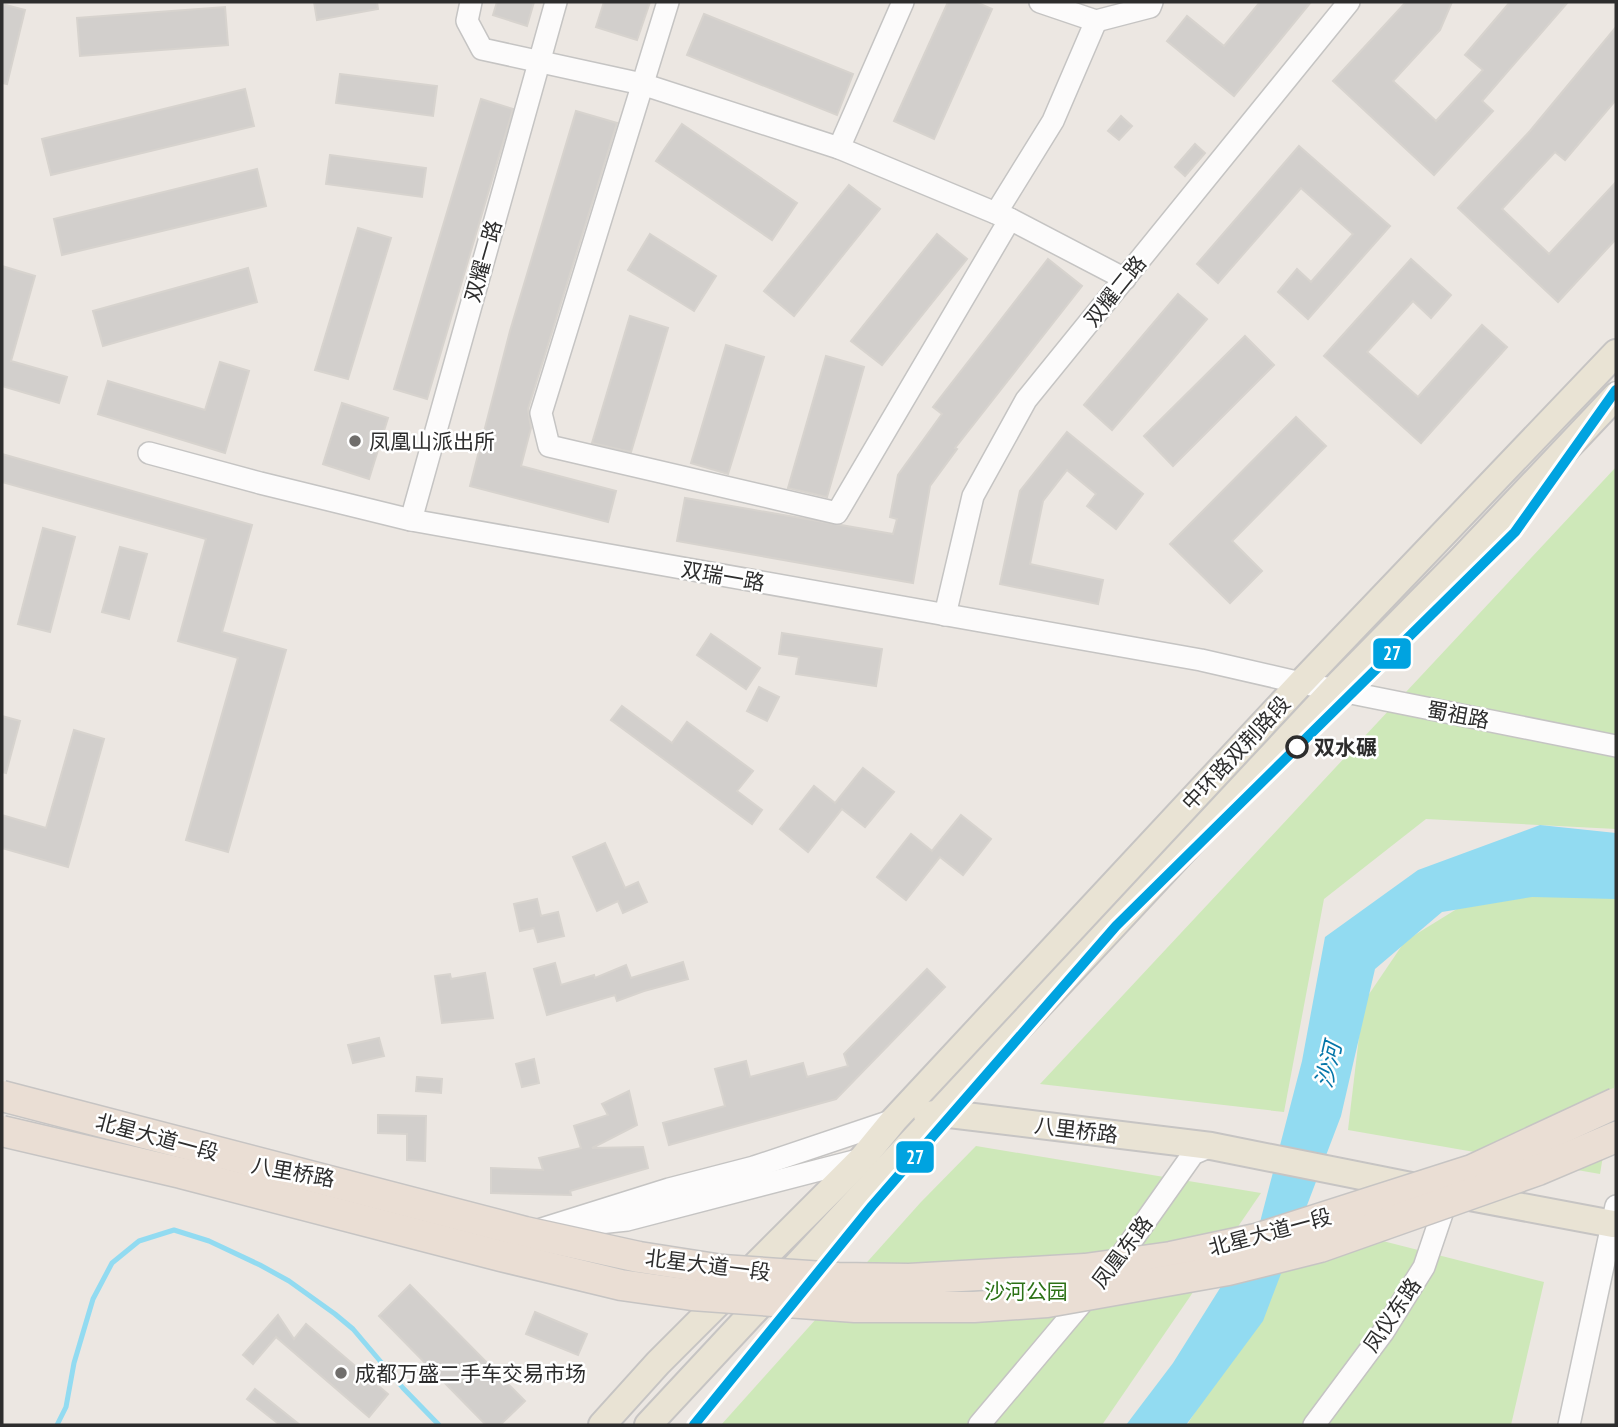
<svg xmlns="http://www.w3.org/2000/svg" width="1618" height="1427" viewBox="0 0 1618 1427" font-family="'PT Sans Narrow','Noto Sans SC',sans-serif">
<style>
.green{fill:#cee8b9}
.water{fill:#92dbf1}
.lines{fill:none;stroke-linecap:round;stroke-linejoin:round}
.stream{stroke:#92dbf1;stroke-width:5}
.building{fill:#d2cfcc;stroke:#d7d3ce;stroke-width:2}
.minor-casing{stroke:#c5c4c3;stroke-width:24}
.major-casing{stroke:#c6c4c3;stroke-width:30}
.minor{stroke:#fcfbfb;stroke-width:21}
.major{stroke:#e9e3d4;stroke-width:26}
.highway-bridge-casing{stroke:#c6c4c3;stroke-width:33;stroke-linecap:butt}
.highway-bridge{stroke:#eaded4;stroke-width:30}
.metro-1-casing{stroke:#fff;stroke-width:16}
.metro-1{stroke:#00a3e0;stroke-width:10}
.poi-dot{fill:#706e6c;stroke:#fff;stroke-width:2.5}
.stop-dot{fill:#fff;stroke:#2d2d2d;stroke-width:3.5}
.labels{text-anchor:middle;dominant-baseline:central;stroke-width:5;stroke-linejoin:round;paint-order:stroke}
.street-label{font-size:21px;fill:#2d2d2d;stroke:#fff}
.poi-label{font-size:21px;fill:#2d2d2d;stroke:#fff;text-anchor:start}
.stop-label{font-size:21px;font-weight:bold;fill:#2d2d2d;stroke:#fff;text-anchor:start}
.park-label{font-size:21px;fill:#2c7116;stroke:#fff}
.water-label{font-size:23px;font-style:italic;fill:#0576a9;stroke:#fff}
.line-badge{stroke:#fff;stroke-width:2.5}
.badge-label{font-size:19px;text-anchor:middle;font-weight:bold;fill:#fff}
</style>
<rect width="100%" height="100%" fill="#ece7e2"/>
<g class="green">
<path d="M1616 467V829L1426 819 1324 899 1284 1112 1040 1084Z"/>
<path d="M1534 882 1616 890V1077L1600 1174 1348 1130 1363 1003 1405 941 1460 907Z"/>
<path d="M976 1146 1261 1193 1102 1425H721L921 1202Z"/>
<path d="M1312 1223 1544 1282 1511 1425H1187Z"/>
</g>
<path class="water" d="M1540 825 1616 833V899L1532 897 1442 912 1375 969 1341 1116 1263 1321 1186 1425H1126L1173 1363 1259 1226 1302 1061 1325 937 1418 870Z"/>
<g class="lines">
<path class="stream" d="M57 1425 66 1407 74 1363 93 1299 112 1263 139 1241 174 1230 209 1241 260 1265 289 1281 335 1314 353 1329 403 1388 439 1425"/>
</g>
<g class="building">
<path d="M314 2H377L378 9 317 20Z"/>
<path d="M497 2H534L527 26 493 15Z"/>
<path d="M604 2H650L637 40 596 27Z"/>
<path d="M948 2H976L992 9 934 139 894 121Z"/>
<path d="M1260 2H1311L1234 96 1167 41 1187 16 1224 46Z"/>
<path d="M1406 2H1452L1440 30 1393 81 1436 121 1483 70 1465 55 1510 2H1568L1482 101 1493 111 1434 175 1333 81Z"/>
<path d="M2 4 25 10 7 84 2 83Z"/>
<path d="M225 7 228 45 80 56 77 18Z"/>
<path d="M704 14 853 74 837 115 687 55Z"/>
<path d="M1616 27V100L1565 160 1555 152 1502 209 1549 254 1616 182V239L1558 302 1458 208 1530 131Z"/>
<path d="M340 74 437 86 433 116 336 103Z"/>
<path d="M245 89 254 126 51 175 42 139Z"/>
<path d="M481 99 513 109 427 399 394 389Z"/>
<path d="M576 111 617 123 528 409 531 428 521 466 616 491 608 522 470 486 510 331Z"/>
<path d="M1121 116 1132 126 1119 140 1108 131Z"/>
<path d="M682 124 797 203 772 240 656 161Z"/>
<path d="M1195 144 1205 153 1185 176 1175 167Z"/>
<path d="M1299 146 1390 226 1308 319 1278 292 1297 269 1311 282 1353 234 1301 188 1218 283 1197 264Z"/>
<path d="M330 155 426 168 422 197 326 184Z"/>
<path d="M257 169 266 206 62 255 54 219Z"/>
<path d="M849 185 880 209 794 316 764 291Z"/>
<path d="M358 228 391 238 348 379 315 370Z"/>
<path d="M650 234 716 276 694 311 628 270Z"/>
<path d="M937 234 967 259 882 365 851 341Z"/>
<path d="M1048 259 1082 286 955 448 957 449 930 486 913 583 677 541 685 498 893 534 897 519 890 517 898 475 942 414 933 407Z"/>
<path d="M1411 259 1451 295 1431 318 1413 301 1367 352 1418 397 1482 325 1507 347 1421 443 1324 356Z"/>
<path d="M2 266 35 276 11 361 67 377 59 403 2 386Z"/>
<path d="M248 268 257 302 103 346 93 311Z"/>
<path d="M1178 294 1207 319 1112 430 1084 405Z"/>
<path d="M630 316 668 328 631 452 592 443Z"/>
<path d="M1245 336 1274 365 1173 466 1144 436Z"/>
<path d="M726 345 764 357 728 474 691 463Z"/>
<path d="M826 356 864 367 827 497 788 488Z"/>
<path d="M220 362 249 371 225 453 98 414 108 381 205 410Z"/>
<path d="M342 403 388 418 369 479 323 464Z"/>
<path d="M1296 417 1326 446 1232 541 1262 571 1230 603 1170 544Z"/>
<path d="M1067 432 1143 494 1116 529 1087 506 1096 494 1067 470 1043 501 1030 564 1103 580 1098 604 1000 584 1020 491Z"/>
<path d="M2 454 252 525 222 632 286 650 228 852 186 840 238 658 178 641 206 539 2 482Z"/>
<path d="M43 528 75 537 50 632 18 624Z"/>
<path d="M120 547 147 554 129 619 102 612Z"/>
<path d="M782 633 882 649 876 686 796 674 799 657 779 654Z"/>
<path d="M711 634 760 668 746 689 697 655Z"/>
<path d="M759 687 779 697 767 721 747 711Z"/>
<path d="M622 706 672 743 687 722 753 771 737 791 762 810 752 824 611 720Z"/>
<path d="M2 716 20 721 6 773 2 772Z"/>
<path d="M74 730 104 739 68 867 2 848V815L46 828Z"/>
<path d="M863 768 894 792 865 827 842 809 808 852 780 829 814 786 835 803Z"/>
<path d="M961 815 991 839 963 875 940 857 906 900 877 877 911 834 932 851Z"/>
<path d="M605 843 625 888 638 882 647 902 623 913 618 901 597 911 573 857Z"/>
<path d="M537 899 541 916 558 912 564 936 538 942 534 928 520 931 514 904Z"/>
<path d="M683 962 688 979 644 991 617 1001 615 995 547 1015 534 969 555 963 561 985 594 975 595 978 626 965 631 978Z"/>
<path d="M927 969 945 987 836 1099 669 1145 663 1123 725 1106 715 1069 746 1061 750 1077 803 1063 807 1077 848 1066 844 1054Z"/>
<path d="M485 973 493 1018 442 1023 435 976 450 974 451 979Z"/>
<path d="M379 1038 384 1056 353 1063 348 1045Z"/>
<path d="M534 1059 539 1083 522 1087 516 1064Z"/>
<path d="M417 1077 442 1079 441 1093 416 1091Z"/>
<path d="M629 1091 637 1125 592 1148 643 1147 648 1168 570 1191 571 1195 491 1193V1168L543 1170 539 1158 581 1148 574 1126 608 1115 602 1104Z"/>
<path d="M378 1115 426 1116 425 1161 407 1160V1134L378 1133Z"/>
<path d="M410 1285 525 1401 500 1425H486L379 1316Z"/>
<path d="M535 1312 587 1334 578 1355 526 1334Z"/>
<path d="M278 1315 294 1339 306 1324 388 1394 369 1417 276 1337 253 1364 243 1355Z"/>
<path d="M255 1389 300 1425H280L247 1399Z"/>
</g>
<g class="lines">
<defs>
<g id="minor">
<path d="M471 2 467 21 482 49 642 84 839 148 1010 219 1125 279"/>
<path d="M668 2 541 413 549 446 837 513 1010 219"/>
<path d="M1040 2 1096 21 1150 7 1152 2"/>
<path d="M839 148 903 2"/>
<path d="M996 213 1053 121 1096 21"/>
<path d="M149 453 260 483 411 520 1201 660 1301 683 1616 746"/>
<path d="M411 520 556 2"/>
<path d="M945 615 973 496 1026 400 1349 2"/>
<path d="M589 1224 627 1220 862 1159"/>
<path d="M532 1232 669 1189 754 1167 894 1120"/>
<path d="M979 1425 1118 1260 1193 1154 1211 1146"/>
<path d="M1314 1425 1384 1331 1424 1267 1449 1193"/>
<path d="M1569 1425 1616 1206"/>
</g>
<g id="major">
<path d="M927 1115 941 1113 1211 1146 1421 1188"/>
<path d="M1459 1195 1613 1224"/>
<path d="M602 1425 658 1363 862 1159 894 1120 1301 683 1616 353"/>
<path d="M648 1425 1333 690 1460 561 1616 396"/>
</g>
</defs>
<use href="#minor" class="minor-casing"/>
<use href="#major" class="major-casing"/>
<use href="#minor" class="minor"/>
<use href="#major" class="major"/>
<defs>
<g id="highway-bridge">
<path d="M2 1096 525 1232 639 1257 722 1270 838 1278 909 1279 1085 1269 1171 1257 1256 1239 1472 1170 1616 1103"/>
<path d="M2 1131 181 1173 501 1256 621 1285 692 1295 855 1307H974L1047 1302 1228 1270 1320 1247 1538 1170 1616 1137"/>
</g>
</defs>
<use href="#highway-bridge" class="highway-bridge-casing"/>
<use href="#highway-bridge" class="highway-bridge"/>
<defs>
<path id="metro-1" d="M694 1425 872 1206 1116 926 1515 532 1616 390"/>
</defs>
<use href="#metro-1" class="metro-1-casing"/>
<use href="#metro-1" class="metro-1"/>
</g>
<g class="poi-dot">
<circle cx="355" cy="441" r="7"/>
<circle cx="341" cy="1373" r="7"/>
</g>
<circle class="stop-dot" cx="1297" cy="747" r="10"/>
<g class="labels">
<g class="street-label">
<text transform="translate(483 261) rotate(-74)">双耀一路</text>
<text transform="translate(1115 291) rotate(-51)">双耀二路</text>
<text transform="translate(723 576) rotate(10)">双瑞一路</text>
<text transform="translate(1458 715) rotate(11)">蜀祖路</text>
<text transform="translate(1236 753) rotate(-47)">中环路双荆路段</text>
<text transform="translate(1076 1130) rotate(7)">八里桥路</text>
<text transform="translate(157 1137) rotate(15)">北星大道一段</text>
<text transform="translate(293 1172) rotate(10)">八里桥路</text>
<text transform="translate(1270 1232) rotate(-15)">北星大道一段</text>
<text transform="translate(1122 1252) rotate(-53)">凤凰东路</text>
<text transform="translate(708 1265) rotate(7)">北星大道一段</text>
<text transform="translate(1392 1315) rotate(-56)">凤仪东路</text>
</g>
<g class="poi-label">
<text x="369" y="441">凤凰山派出所</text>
<text x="355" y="1373">成都万盛二手车交易市场</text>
</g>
<g class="stop-label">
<text x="1314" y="747">双水碾</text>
</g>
<g class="park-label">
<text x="1026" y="1291">沙河公园</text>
</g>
<g class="water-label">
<text transform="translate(1328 1065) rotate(-77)">沙河</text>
</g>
</g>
<g class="line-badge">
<rect x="1372" y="637" width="40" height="33" rx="7" fill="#00a3e0"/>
<rect x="895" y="1140" width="40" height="34" rx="7" fill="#00a3e0"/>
</g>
<g class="badge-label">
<text x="1392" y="660">27</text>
<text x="915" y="1164">27</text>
</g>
<rect width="1618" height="1427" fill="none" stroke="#2d2d2d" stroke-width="7"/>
</svg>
